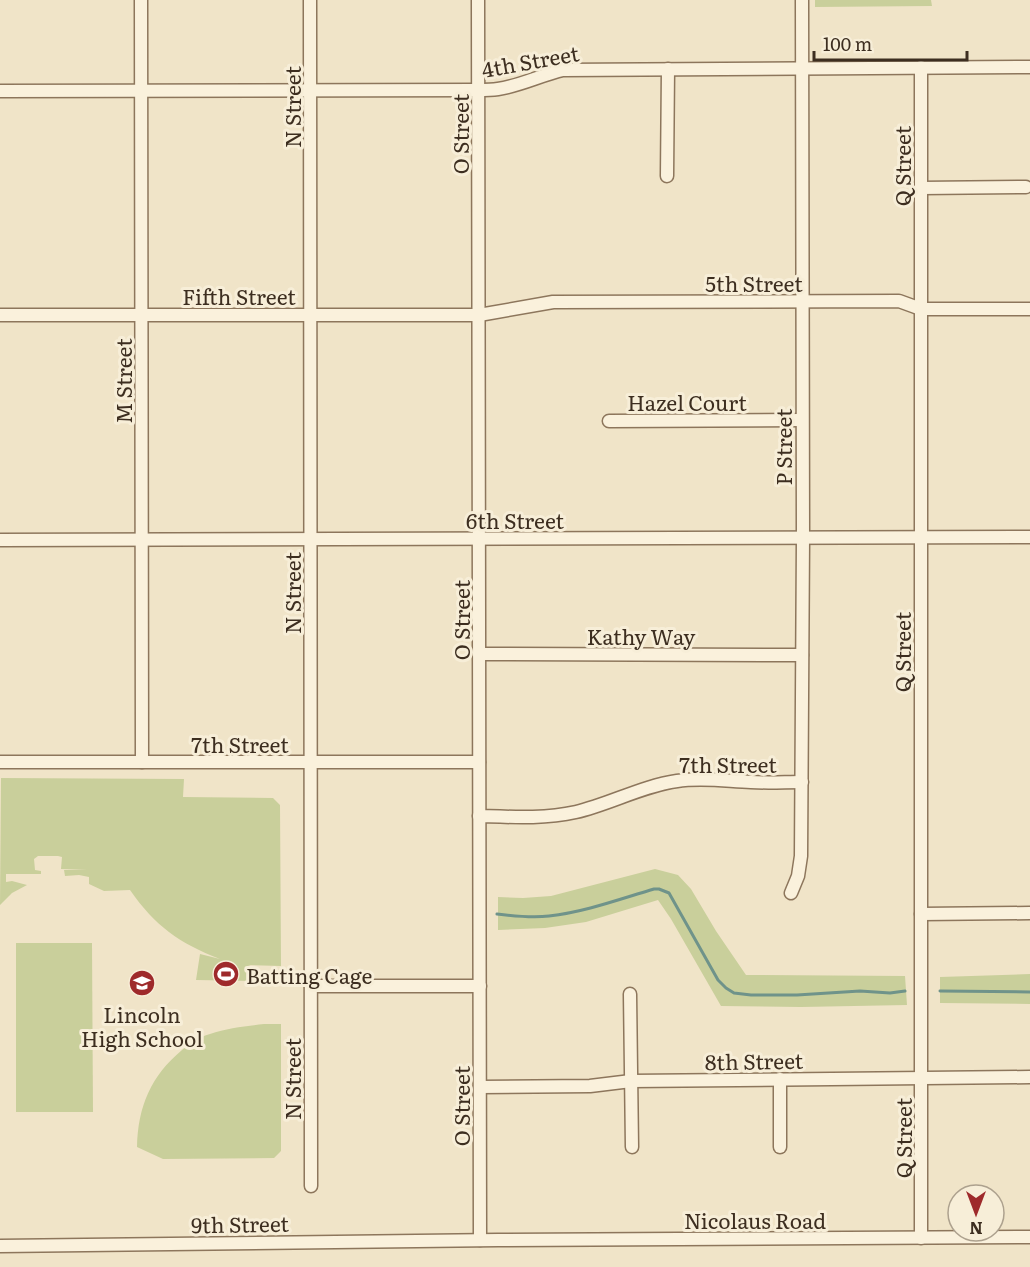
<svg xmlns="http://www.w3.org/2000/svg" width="1030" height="1267" viewBox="0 0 1030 1267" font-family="Literata,serif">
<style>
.green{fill:#c9cf9b}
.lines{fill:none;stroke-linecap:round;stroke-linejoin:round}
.stream{stroke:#6f938a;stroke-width:3}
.minor-casing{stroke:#8d765c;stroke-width:15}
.minor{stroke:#faf1dc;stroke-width:12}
.labels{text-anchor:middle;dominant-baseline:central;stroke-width:6;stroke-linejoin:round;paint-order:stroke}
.street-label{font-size:21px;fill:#3d2e20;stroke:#f7eed8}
.poi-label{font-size:21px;fill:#3d2e20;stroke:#f7eed8;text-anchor:start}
</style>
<rect width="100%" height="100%" fill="#f0e4c8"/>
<g class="green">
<path d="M815 0H931L932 6 815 7Z"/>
<path d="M1 778 184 779 183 797 273 798 280 805 281 966 248 965 256 968 255 981 196 980 200 954 220 959C179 943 155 926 130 890L104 891 89 884V877L79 875 65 876 64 870H87L61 869 62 857 58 856H38L34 859 35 870 41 871V874H6V882L12 881 27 885 12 893 0 905Z"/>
<path d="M655 869 678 875 691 889 716 931 746 975 905 976 907 1005 801 1007 721 1006 671 919 658 900 586 922 545 928 498 930V897L523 898 551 896Z"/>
<path d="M16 943H92L93 1112H16Z"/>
<path d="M1030 974V1004L940 1003V977Z"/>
<path d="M264 1024H281V1151L274 1158 163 1159 137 1147C138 1106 151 1076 182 1050 190 1043 199 1037 210 1034 227 1028 246 1026 264 1024Z"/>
</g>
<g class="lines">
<g class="stream">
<path d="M497 914C513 916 532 918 549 916 585 912 620 899 654 889H659L669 893 718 980 726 988 734 993 751 995H797L860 991 890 993 905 991"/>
<path d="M940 991 1030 992"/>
</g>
<defs>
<g id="minor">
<path d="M141 0 142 762"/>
<path d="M310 0 311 1186"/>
<path d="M478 0 480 1240"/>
<path d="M921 67V1238"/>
<path d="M0 91 478 90C485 90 491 90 498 89 520 86 541 75 563 70L1030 67"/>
<path d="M667 176 668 69"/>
<path d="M921 188 1026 187"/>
<path d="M0 315H479L553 302 899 301 921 309H1030"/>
<path d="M609 421 802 420"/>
<path d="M0 540 1030 537"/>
<path d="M479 654 802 655"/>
<path d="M0 762H479"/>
<path d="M479 816C512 817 544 819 576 812 610 804 642 786 677 781 702 777 726 781 751 782 768 783 785 782 802 782"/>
<path d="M791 893 798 876 801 856 803 538 802 0"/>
<path d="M921 914 1030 913"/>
<path d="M311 986H480"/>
<path d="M630 994 632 1147"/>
<path d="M480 1087 590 1086 631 1081 1030 1077"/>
<path d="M780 1147V1079"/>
<path d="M0 1246 498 1240 1030 1237"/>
</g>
</defs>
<use href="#minor" class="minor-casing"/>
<use href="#minor" class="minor"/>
</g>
<defs>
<symbol id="stadium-disc" viewBox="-11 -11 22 22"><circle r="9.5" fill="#9e2a2b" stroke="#f7eed8"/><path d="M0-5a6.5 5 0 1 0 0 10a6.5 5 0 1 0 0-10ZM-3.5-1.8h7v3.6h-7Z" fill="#fff"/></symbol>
<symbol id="school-disc" viewBox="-11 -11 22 22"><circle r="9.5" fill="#9e2a2b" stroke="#f7eed8"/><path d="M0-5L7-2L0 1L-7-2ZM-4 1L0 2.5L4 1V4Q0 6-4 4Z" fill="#fff"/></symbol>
</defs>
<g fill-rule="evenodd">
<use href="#stadium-disc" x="211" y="959" width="30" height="30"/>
<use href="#school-disc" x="127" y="968" width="30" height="30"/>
</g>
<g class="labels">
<g class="street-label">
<text transform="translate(530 60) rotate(-10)">4th Street</text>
<text transform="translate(291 107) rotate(-90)">N Street</text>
<text transform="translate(459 134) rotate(-90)">O Street</text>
<text transform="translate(901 166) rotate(-90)">Q Street</text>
<text x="754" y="282">5th Street</text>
<text x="239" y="295">Fifth Street</text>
<text transform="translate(122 381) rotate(-90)">M Street</text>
<text x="687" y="401">Hazel Court</text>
<text transform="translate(782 447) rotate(-90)">P Street</text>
<text x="515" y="519">6th Street</text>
<text transform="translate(291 593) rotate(-90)">N Street</text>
<text transform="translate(460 620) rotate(-90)">O Street</text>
<text x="641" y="635">Kathy Way</text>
<text transform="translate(901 652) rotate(-90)">Q Street</text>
<text x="240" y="743">7th Street</text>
<text x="728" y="763">7th Street</text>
<text transform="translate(754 1060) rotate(-1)">8th Street</text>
<text transform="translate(291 1079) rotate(-90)">N Street</text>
<text transform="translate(460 1106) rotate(-90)">O Street</text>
<text transform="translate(902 1138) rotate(-90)">Q Street</text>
<text x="755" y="1219">Nicolaus Road</text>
<text transform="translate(240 1223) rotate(-1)">9th Street</text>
</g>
<g class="poi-label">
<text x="246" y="974">Batting Cage</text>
<text x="142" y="1013" text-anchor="middle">Lincoln<tspan x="142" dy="24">High School</tspan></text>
</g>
</g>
<g transform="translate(976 1213) rotate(180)"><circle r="28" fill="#f7eed8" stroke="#ada18e" stroke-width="1.5"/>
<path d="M0-4.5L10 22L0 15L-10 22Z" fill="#9e2a2b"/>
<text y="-9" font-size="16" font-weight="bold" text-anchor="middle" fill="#3d2e20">N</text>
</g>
<path d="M814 51v9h153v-9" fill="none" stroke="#3d2e20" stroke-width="3"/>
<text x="823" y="51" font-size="18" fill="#3d2e20" stroke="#f7eed8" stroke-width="4.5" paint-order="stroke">100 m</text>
</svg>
